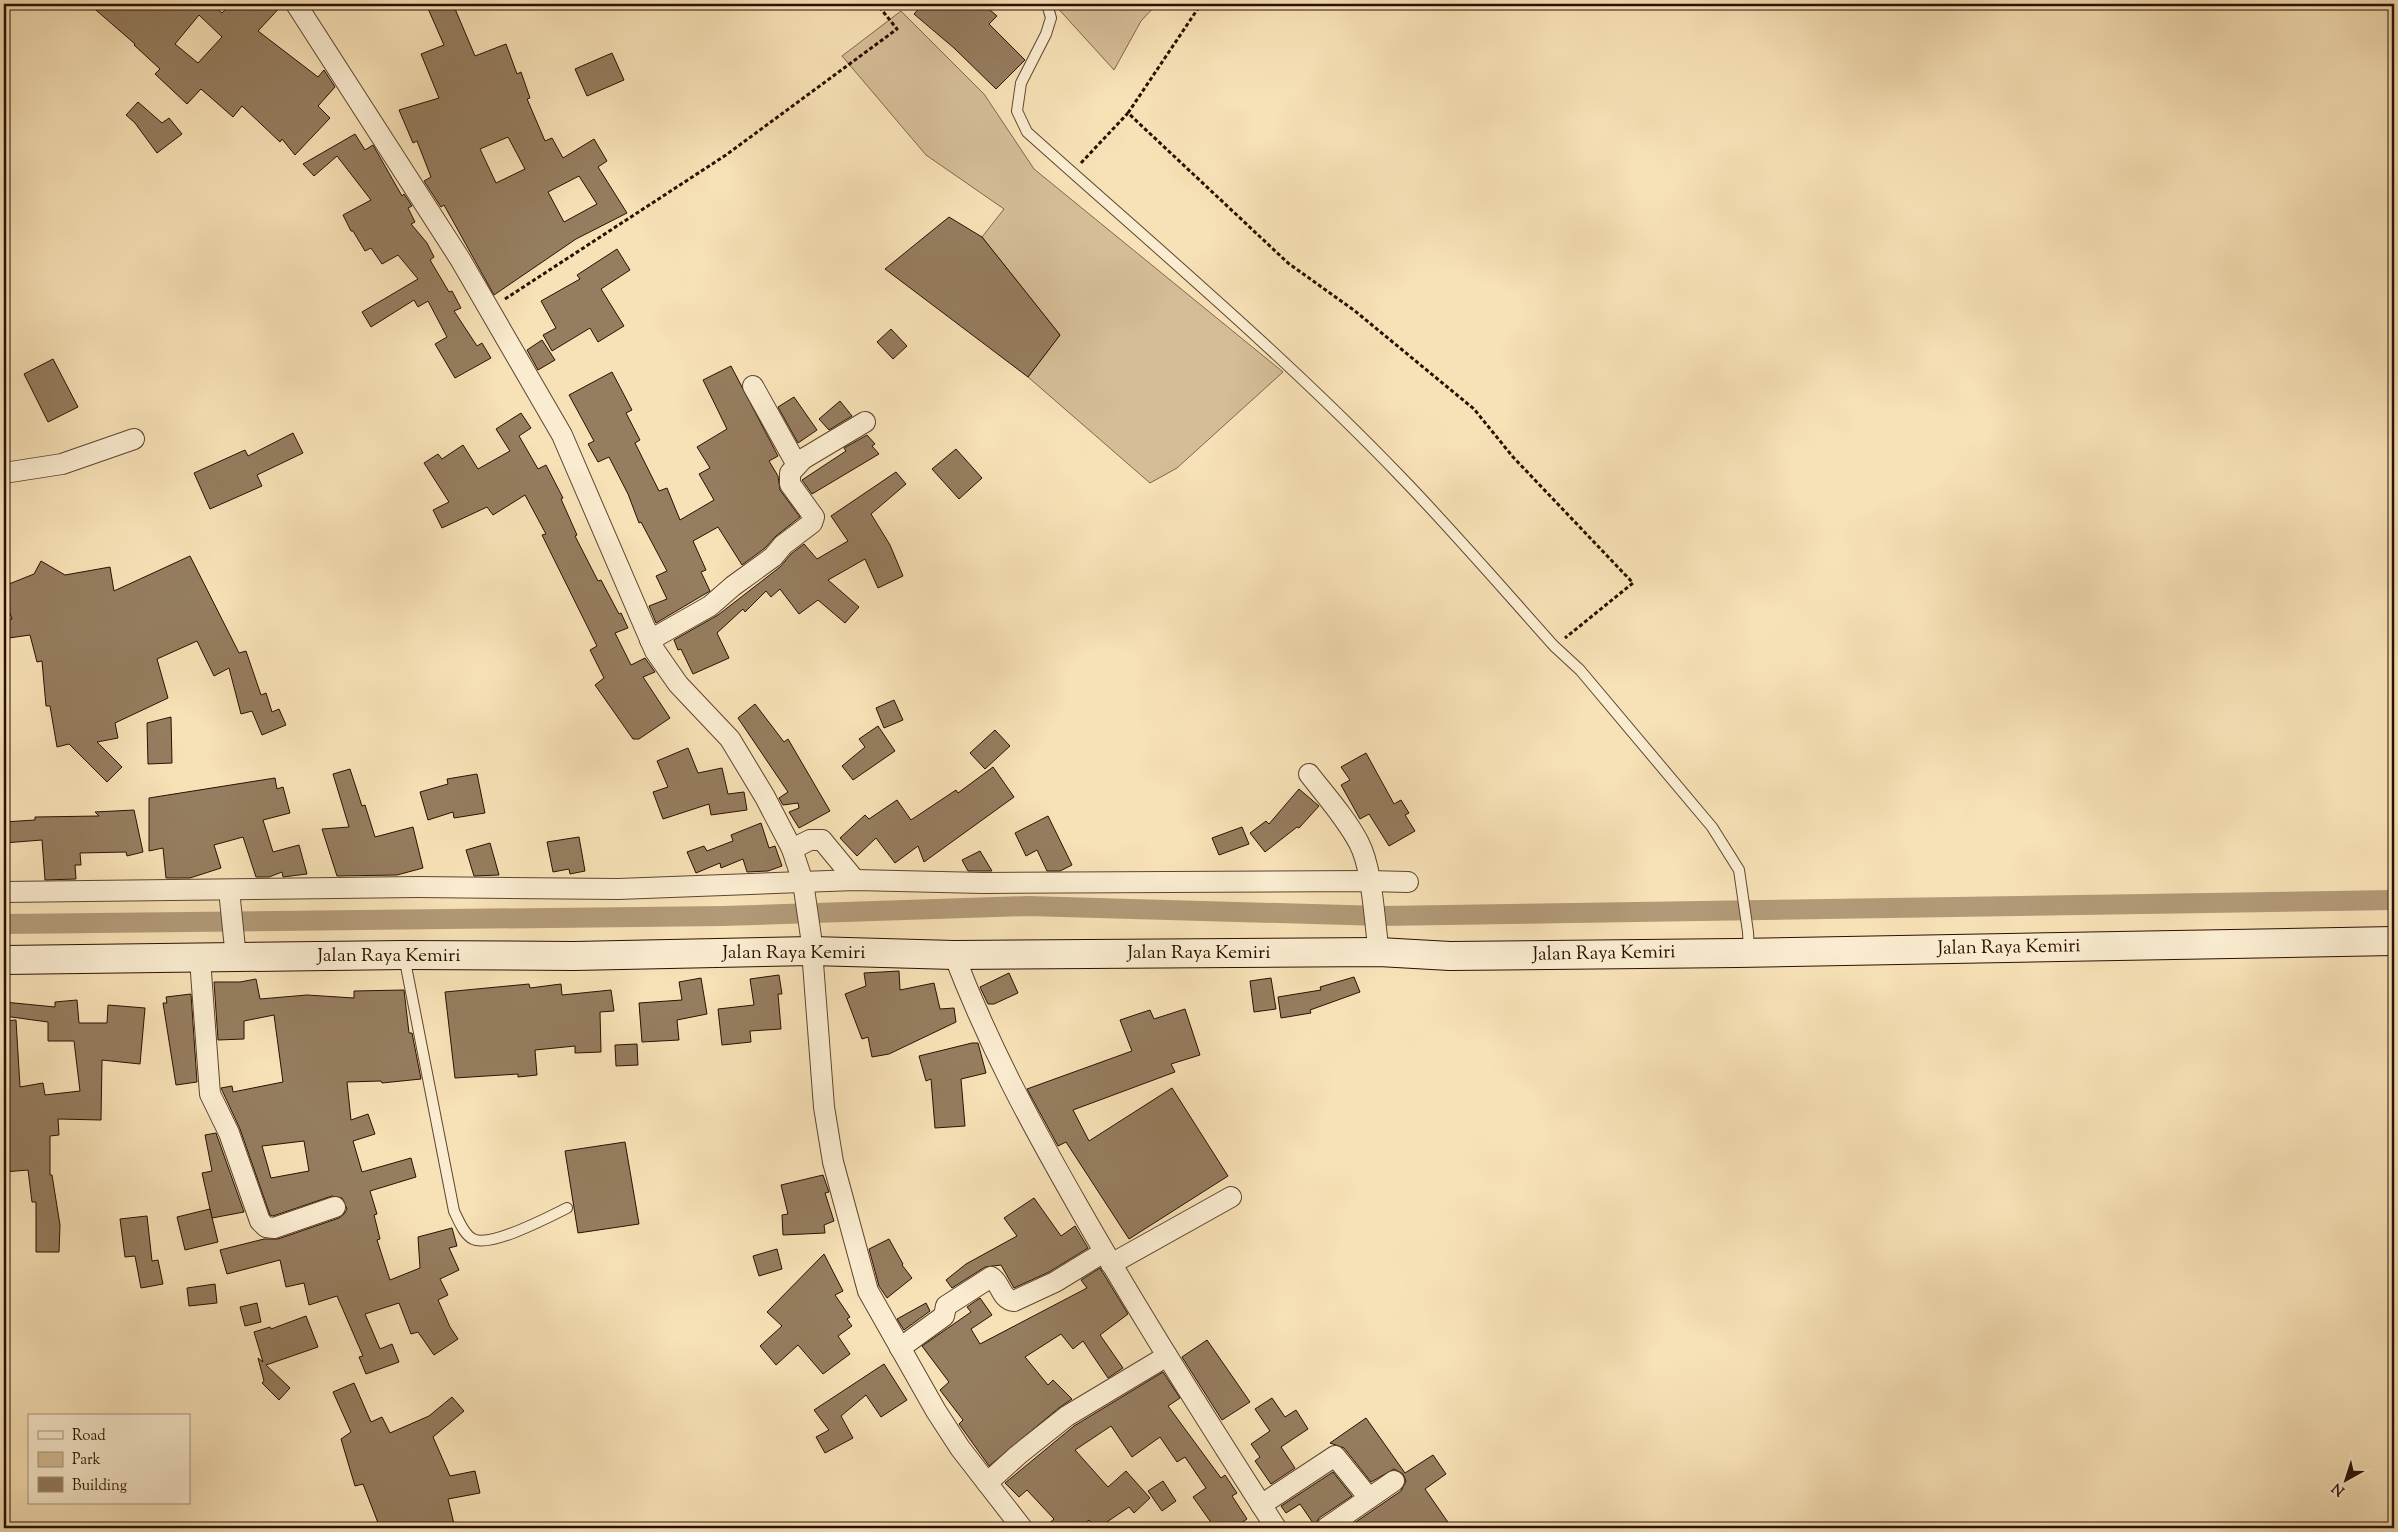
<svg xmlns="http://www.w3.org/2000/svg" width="2398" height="1532" viewBox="0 0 2398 1532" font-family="'Sorts Mill Goudy',serif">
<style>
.green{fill:#d4bd97;stroke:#80664c}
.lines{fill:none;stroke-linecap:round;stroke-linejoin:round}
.canal{stroke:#b29a78;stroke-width:20}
.building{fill:#957d5f;stroke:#2b1000;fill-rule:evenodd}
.lane-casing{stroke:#5e442e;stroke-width:12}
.street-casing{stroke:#5e442e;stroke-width:22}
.secondary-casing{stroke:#2b1000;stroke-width:30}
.path{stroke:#2b1000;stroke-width:3;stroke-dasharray:4 2.5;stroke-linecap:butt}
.lane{stroke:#faecd0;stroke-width:10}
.street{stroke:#faecd0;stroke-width:20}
.secondary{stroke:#faecd0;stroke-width:28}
.labels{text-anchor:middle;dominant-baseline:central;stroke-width:4;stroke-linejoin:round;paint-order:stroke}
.street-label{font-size:19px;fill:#2b1000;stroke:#faecd0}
</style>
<rect width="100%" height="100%" fill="#f7e1b6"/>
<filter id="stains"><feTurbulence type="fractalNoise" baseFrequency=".004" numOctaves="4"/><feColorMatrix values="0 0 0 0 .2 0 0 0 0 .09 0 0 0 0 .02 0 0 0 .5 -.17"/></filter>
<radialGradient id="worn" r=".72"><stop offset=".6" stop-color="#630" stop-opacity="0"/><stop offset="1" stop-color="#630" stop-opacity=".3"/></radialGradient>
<g class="green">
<path d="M1054 4H1157L1141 21 1114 70Z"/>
<path d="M901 11 984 94 1034 169 1283 372 1177 468 1150 483 1028 377 1060 335 982 237 1004 209 926 155 842 56Z"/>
</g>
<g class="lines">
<path class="canal" d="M4 924 723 916 1028 906 1382 916 2394 900"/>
</g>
<g class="building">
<path d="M89 4H212L222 13 231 4H283L258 31 318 77 324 70 335 87 318 106 330 118 295 155 282 139 280 142 242 106 233 117 201 89 187 104 155 74 160 69 134 45 135 44ZM199 15 222 37 198 63 175 44Z"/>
<path d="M426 4H453L475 56 506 44 517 74 521 72 530 98 527 99 545 141 552 138 563 158 594 139 607 161 598 167 627 213 576 239 494 295 444 205 441 207 424 181 431 177 417 141 413 143 399 110 439 98 421 54 444 45ZM508 137 525 169 496 183 480 149ZM579 176 597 204 564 222 548 192Z"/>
<path d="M923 4H983L997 16 989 24 1025 60 996 89 954 48 914 14Z"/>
<path d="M612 53 624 80 587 96 575 69Z"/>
<path d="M138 102 162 123 169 118 182 134 157 153 135 123 126 115Z"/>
<path d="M355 134 365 150 373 145 402 196 404 194 412 206 408 208 415 222 411 224 427 243 434 257 430 260 449 292 452 291 461 308 454 311 477 346 482 343 491 358 455 378 435 344 447 337 428 301 418 307 414 300 371 327 362 312 418 279 398 255 382 264 371 248 365 251 353 231H351L343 215 371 200 337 156 314 176 303 164Z"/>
<path d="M949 217 982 237 1060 335 1028 377 885 269Z"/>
<path d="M617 249 630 270 601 289 624 326 598 342 590 328 552 351 543 335 556 328 541 301 580 279 577 275Z"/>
<path d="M891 329 907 346 893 359 877 342Z"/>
<path d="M542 340 555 360 538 370 527 350Z"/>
<path d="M53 359 78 407 48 422 24 374Z"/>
<path d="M731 366 778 456 769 461 778 476 780 490 800 517 776 536 765 548 742 565 718 527 693 541 706 570 701 572 710 591 656 623 649 606 667 599 656 576 667 571 641 522 639 523 628 494 609 457 598 462 588 444 594 441 569 395 612 372 632 410 626 413 640 440 635 443 659 491 667 488 680 520 714 500 699 474 710 468 697 447 727 429 703 380Z"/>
<path d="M794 397 817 430 798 443 778 407Z"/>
<path d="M840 401 852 416 829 430 819 419Z"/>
<path d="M521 413 531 428 519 436 538 469 546 465 563 498 561 499 577 535 575 536 598 581 601 580 619 614 621 613 628 628 615 633 631 665 645 658 655 672 643 677 670 718 639 739H633L595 685 604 678 590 650 597 646 542 535 546 534 525 495 493 515 487 507 442 528 433 510 449 502 424 463 438 454 442 459 463 445 478 469 510 451 496 429Z"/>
<path d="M293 433 303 453 257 475 262 486 210 509 194 473 245 450 248 456Z"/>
<path d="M867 435 875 444 872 446 879 454 812 494 802 480 846 451 844 448Z"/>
<path d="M956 449 982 478 959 499 932 469Z"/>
<path d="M896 472 906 484 871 514 890 545 903 576 878 588 865 559 828 580 859 607 845 623 818 600 799 614 780 589 771 597 766 591 745 612 743 609 717 633 729 658 693 674 681 649 678 650 674 640 718 615 780 567 791 554 804 544 817 559 848 541 831 516Z"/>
<path d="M190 556 239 653 246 651 261 695 266 693 272 712 279 709 286 725 262 735 252 711 241 714 229 668 214 676 197 641 157 659 168 698 115 723 118 738 97 742 122 767 107 782 69 744 57 747 50 706H46L42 661 37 662 30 635 9 638 6 620 12 619 4 597V586L34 574 41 561 65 575 110 567 114 591Z"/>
<path d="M894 700 903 720 884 728 876 708Z"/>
<path d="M755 704 784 742 788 739 830 811 799 828 789 812 799 808 798 803 783 805 779 798 788 792 738 718Z"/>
<path d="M171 717 172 763 148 764 147 723Z"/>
<path d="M878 726 895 751 853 780 842 766 865 747 859 739Z"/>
<path d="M995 730 1010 746 985 769 970 753Z"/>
<path d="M688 748 698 773 722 768 728 794 744 792 747 810 711 815 709 804 663 819 653 792 668 787 657 761Z"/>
<path d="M1366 753 1394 804 1401 800 1409 813 1405 815 1415 831 1389 846 1369 814 1360 819 1341 785 1350 780 1341 767Z"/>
<path d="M993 767 1014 797 924 862 918 846 895 863 876 838 857 856 840 838 865 815 869 819 897 800 911 820 956 790 958 793Z"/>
<path d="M350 769 362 806 365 805 375 837 413 827 423 868 397 875 337 876 322 829 349 827 333 774Z"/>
<path d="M477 774 485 813 454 818 453 812 428 820 420 792 448 784 447 779Z"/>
<path d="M275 778 277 789 283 787 290 813 263 820 273 852 299 845 307 874 283 877 282 872 269 877H256L243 837 214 845 221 868 190 878H166L163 848 149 851V798Z"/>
<path d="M1299 789 1319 806 1299 828 1297 827 1265 852 1250 833 1266 821 1269 824Z"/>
<path d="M134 810 143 852 127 856 126 852 80 853 81 865H75L76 879 45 880 42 840 4 843V822L35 820V817L99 816 95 812Z"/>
<path d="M1048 816 1072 865 1060 871H1047L1037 850 1026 856 1015 833Z"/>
<path d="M761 823 769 848 775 846 782 866 768 871 747 872 743 859 721 868 720 863 696 873 687 852 704 846 707 851 733 841 731 835Z"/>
<path d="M1242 827 1249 844 1219 855 1212 838Z"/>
<path d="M579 837 585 871 570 874 569 869 553 872 547 842Z"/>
<path d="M490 843 499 875 474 876 466 850Z"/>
<path d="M980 851 992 871H968L962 860Z"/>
<path d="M899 971 900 990 934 983 940 1009 954 1008 956 1022 889 1054 872 1057 868 1037 862 1039 845 994 866 986 864 973Z"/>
<path d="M1009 973 1018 993 994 1004H988L980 987Z"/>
<path d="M779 975 782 994H778L781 1029 750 1031 751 1042 722 1045 718 1009 754 1005 750 979Z"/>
<path d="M1354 977 1360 992 1310 1010 1311 1013 1281 1018 1278 997 1321 990 1320 987Z"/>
<path d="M701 978 707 1014 677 1020 679 1040 642 1042 639 1003 682 1000 679 982Z"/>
<path d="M1271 978 1276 1009 1254 1012 1250 981Z"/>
<path d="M256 979 260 999 307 995 354 998V991L404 990 409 1033H412L421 1079 382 1083 381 1081 347 1082 351 1120 368 1114 375 1134 353 1141 362 1172 411 1158 416 1177 370 1191 377 1214 374 1215 380 1239 377 1240 390 1280 420 1268 418 1237 452 1228 457 1246 449 1248 459 1270 440 1279 448 1295 438 1300 450 1327 458 1339 434 1355 418 1332 411 1334 399 1303 365 1314 380 1349 392 1344 399 1362 366 1374 359 1357 363 1356 337 1296 309 1305 304 1283 286 1287 280 1260 227 1274 220 1250 264 1239H278L339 1218 344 1214 347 1209 342 1198 332 1196 273 1216 270 1215 240 1129 221 1088 232 1086 233 1092 283 1082 274 1015 244 1021V1039L218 1040 214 982H240ZM304 1141 309 1171 271 1178 262 1146Z"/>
<path d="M529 984 530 988 561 984 562 995 611 990 614 1011 600 1012 601 1052 575 1053V1046L535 1050 537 1075 518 1077V1074L455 1078 445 992Z"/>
<path d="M191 994 197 1082 176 1085 163 1003H167L166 997Z"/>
<path d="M77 1000 79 1023H107L108 1005 145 1008 140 1064 102 1060 101 1120 58 1119 59 1135 50 1136V1175H52L60 1225 59 1252H36V1202H32L28 1170 4 1172V1021L16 1020 20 1087 43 1083 45 1095 80 1091 74 1041H48V1022L4 1016V1002L55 1007V1002Z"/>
<path d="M1185 1009 1200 1055 1171 1064 1175 1072 1073 1110 1089 1141 1172 1088 1228 1176 1129 1239 1066 1142 1058 1146 1027 1089 1132 1051 1120 1020 1150 1010 1154 1019Z"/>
<path d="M972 1043H978L986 1073 961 1079 965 1126 935 1128 931 1079 926 1081 919 1056Z"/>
<path d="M637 1044 638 1065 616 1066 615 1045Z"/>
<path d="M216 1133 244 1212 212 1218 202 1173 212 1171 205 1135Z"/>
<path d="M625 1142 639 1224 578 1233 565 1151Z"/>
<path d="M823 1175 829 1192 825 1193 834 1221 824 1225 825 1233 783 1235 782 1215 788 1214 781 1185Z"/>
<path d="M1034 1198 1061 1236 1075 1226 1088 1248 1049 1272 1014 1288 1001 1265 985 1267 952 1288 946 1280 966 1264 1017 1236 1004 1218Z"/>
<path d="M210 1209 218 1242 185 1250 177 1217Z"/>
<path d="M147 1216 152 1261 158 1260 163 1284 141 1288 135 1256 125 1257 120 1219Z"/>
<path d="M889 1239 903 1264 902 1265 912 1278 887 1298 879 1286 869 1249Z"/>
<path d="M777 1249 782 1269 759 1276 753 1256Z"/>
<path d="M824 1254 843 1291 835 1295 850 1317 847 1319 852 1326 838 1336 850 1354 823 1374 798 1345 776 1365 760 1346 782 1326 767 1312Z"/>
<path d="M1100 1268 1128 1314 1100 1335 1123 1368 1108 1378 1083 1341 1073 1349 1061 1334 1025 1357 1048 1385 1053 1380 1072 1399 1060 1407 989 1466 959 1424 963 1420 940 1390 949 1382 922 1346 971 1312 967 1307 980 1298 992 1315 971 1329 980 1344 1087 1288 1081 1280Z"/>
<path d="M215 1284 217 1303 189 1306 187 1288Z"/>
<path d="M257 1303 261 1322 245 1326 240 1307Z"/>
<path d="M926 1303 930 1311 904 1330 897 1319Z"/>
<path d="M306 1316 318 1347 266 1365 290 1388 279 1400 262 1383 264 1381 258 1358 263 1362 254 1332 270 1327 271 1329Z"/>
<path d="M1207 1340 1250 1402 1222 1420 1182 1357Z"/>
<path d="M884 1364 907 1400 881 1417 866 1395 841 1416 853 1438 825 1453 816 1437 829 1430 814 1410Z"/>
<path d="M1163 1372 1180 1398 1168 1406 1221 1478 1225 1475 1237 1493 1232 1496 1247 1519 1234 1528H1215L1193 1497 1206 1488 1185 1457 1177 1462 1160 1437 1132 1457 1111 1426 1075 1450 1108 1487 1126 1471 1150 1498 1134 1513 1129 1507 1098 1528H1095L1089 1520 1080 1528H1044L1054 1519 1027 1490 1019 1497 1005 1483 1074 1426Z"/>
<path d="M354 1383 371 1422 382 1417 390 1433 429 1416 452 1397 464 1411 433 1437 450 1476 475 1471 480 1493 448 1499 455 1528H380L363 1484 355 1486 341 1439 351 1432 333 1392Z"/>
<path d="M1272 1398 1285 1417 1296 1410 1308 1429 1281 1447 1295 1468 1271 1484 1255 1461 1260 1457 1251 1444 1270 1431 1255 1409Z"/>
<path d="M1366 1418 1405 1473 1433 1455 1446 1474 1425 1489 1452 1528H1347L1401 1491 1406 1481 1403 1474 1394 1469 1371 1482 1344 1448 1330 1443Z"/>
<path d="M1333 1472 1352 1496 1319 1518 1315 1526 1300 1504 1286 1513 1281 1506Z"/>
<path d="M1163 1481 1176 1501 1162 1511 1148 1491Z"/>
</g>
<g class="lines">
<defs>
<g id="lane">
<path d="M1047 4 1051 18 1046 34 1021 83 1017 111 1027 132C1153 245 1284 355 1402 478 1454 532 1504 590 1554 646L1580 670 1712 827 1739 870 1748 932 1749 952"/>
<path d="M404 956 454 1211C458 1219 464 1235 473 1239 490 1248 549 1217 567 1208"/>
</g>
<g id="street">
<path d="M296 4 460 259 562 435 655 651 678 684 730 739 765 797 792 849 803 882 811 937 824 1107 833 1162 868 1291 936 1411 960 1448 1022 1528"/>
<path d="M753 386 797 465"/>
<path d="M4 473 62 464 134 439"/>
<path d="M650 640 710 606 733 586 773 557 783 545 812 523 814 517 790 484V473L803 459 865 422"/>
<path d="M1309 774C1326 796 1346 818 1359 843 1373 870 1374 921 1379 952"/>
<path d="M792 849 810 840H822L855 880"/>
<path d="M229 890 236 958"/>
<path d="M4 892 417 887 618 889 855 880 983 883 1369 881 1408 882"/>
<path d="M954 955C989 1046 1030 1122 1078 1206 1140 1315 1208 1422 1276 1528"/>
<path d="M200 959 210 1094 229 1133 260 1221 266 1227 274 1228 335 1207"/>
<path d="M1111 1264 1231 1197"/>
<path d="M900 1348 944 1316 946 1306 991 1277C1001 1283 1001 1300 1014 1301L1055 1282 1104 1252"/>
<path d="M987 1483 1018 1455 1067 1416 1167 1356"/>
<path d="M1261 1505 1335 1456 1369 1498"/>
<path d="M1326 1528 1394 1481"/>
</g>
<path id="secondary" d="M4 960 404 955 574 956 812 951 954 955 1379 952 1450 956 1737 953 2394 941"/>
</defs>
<use href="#lane" class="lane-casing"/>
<use href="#street" class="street-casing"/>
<use href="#secondary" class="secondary-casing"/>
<g class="path">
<path d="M1128 113 1201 4"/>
<path d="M1081 163 1128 113 1288 263 1355 311 1474 409 1513 457 1633 583 1565 638"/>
<path d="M505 299 726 155 897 29 877 4"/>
</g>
<use href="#lane" class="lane"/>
<use href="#street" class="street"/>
<use href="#secondary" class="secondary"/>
</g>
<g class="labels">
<g class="street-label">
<text transform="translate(2009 948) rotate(-1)">Jalan Raya Kemiri</text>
<text x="794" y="953">Jalan Raya Kemiri</text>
<text x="1199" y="953">Jalan Raya Kemiri</text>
<text transform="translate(1604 954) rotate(-1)">Jalan Raya Kemiri</text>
<text x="389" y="956">Jalan Raya Kemiri</text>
</g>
</g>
<rect width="2398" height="1532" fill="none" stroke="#f7e1b6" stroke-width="20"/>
<rect x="5" y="5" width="2388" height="1522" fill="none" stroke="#2b1000" stroke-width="2.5"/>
<rect x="10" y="10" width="2378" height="1512" fill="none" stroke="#2b1000"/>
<rect x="28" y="1414" width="162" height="90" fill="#faecd0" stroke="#a7947d"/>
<rect x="38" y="1431" width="25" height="8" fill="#faecd0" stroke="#a7947d"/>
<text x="72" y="1440" font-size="15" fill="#2b1000">Road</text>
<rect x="38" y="1452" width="25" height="15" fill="#d4bd97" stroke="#a7947d"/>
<text x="72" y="1464" font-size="15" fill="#2b1000">Park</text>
<rect x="38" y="1477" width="25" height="15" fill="#957d5f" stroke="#a7947d"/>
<text x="72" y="1490" font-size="15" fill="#2b1000">Building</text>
<g transform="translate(2346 1480) rotate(219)" stroke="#faecd0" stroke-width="4" paint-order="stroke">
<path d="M0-4L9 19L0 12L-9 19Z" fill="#2b1000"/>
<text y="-8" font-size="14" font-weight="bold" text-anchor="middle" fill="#2b1000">N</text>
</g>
<rect width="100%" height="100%" filter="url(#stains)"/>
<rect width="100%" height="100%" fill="url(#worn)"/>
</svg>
